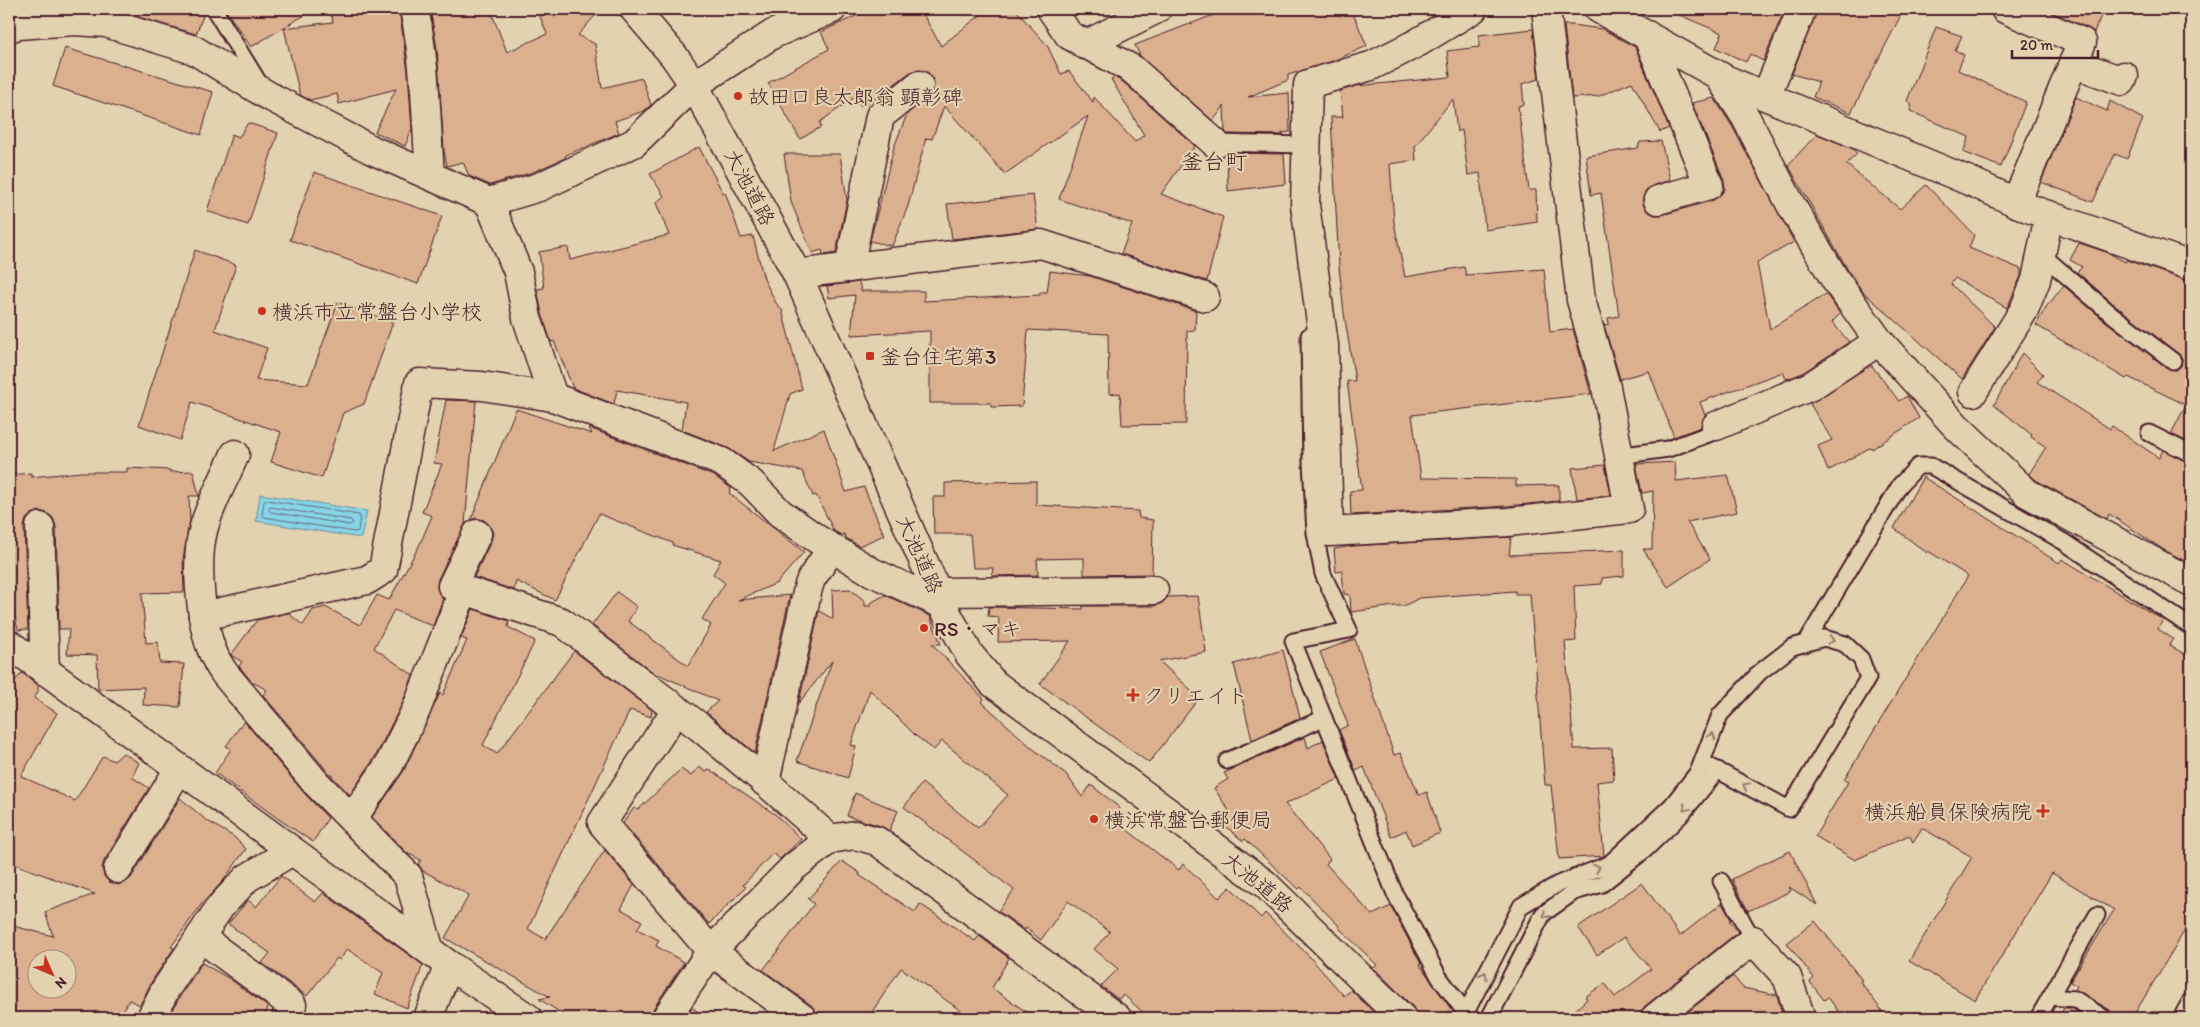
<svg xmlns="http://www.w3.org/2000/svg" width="2200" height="1027" viewBox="0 0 2200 1027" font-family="Itim,'Klee One',sans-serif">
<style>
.water{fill:#88d5e8;stroke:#6f8c9c}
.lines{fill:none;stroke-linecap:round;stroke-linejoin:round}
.shore{stroke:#636877;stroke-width:1}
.building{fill:#dab08f;stroke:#4a1f2b;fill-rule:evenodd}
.lane-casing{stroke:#4a1f2b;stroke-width:19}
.street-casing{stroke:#4a1f2b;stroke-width:31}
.secondary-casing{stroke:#4a1f2b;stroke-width:31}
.lane{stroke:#e3d2af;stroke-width:15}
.street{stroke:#e3d2af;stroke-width:28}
.secondary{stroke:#e3d2af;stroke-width:28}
.oneway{stroke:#96786d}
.poi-dot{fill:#c8321e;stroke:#e3d2af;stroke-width:2}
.labels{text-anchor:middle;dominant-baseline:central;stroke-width:4.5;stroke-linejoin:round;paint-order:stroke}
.poi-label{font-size:21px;fill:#4a1f2b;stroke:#e3d2af;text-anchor:start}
.street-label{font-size:21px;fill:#4a1f2b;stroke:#e3d2af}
.neighbourhood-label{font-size:22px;fill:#4a1f2b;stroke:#e3d2af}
</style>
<rect width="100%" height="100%" fill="#e3d2af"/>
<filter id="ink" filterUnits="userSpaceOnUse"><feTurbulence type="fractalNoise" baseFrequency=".02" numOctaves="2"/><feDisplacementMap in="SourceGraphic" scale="10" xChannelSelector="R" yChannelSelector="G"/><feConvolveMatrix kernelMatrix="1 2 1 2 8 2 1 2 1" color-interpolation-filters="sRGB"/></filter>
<g filter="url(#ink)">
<path class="water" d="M260 494 367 511 361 538 256 521Z"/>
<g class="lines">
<g class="shore">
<path d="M267 500 359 515 360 517 358 531 355 532 264 517 262 515 264 502Z"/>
<path d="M270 507 351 520 353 523 350 525 271 512 269 510Z"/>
</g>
</g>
<g class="building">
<path d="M126 9H205V11L196 34 125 13Z"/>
<path d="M225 9H315L251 47Z"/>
<path d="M330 9H399L408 72 412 129 405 146 375 132 396 89 339 104 337 94 310 100 300 95 284 28 333 22Z"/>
<path d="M430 9H490L507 52 547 34 537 9H601L578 35 595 44 602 88 642 78 651 105 644 111 615 121 619 133 566 155 565 158 533 172 490 185 469 176 463 162 447 166 444 151 437 48Z"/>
<path d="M871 9H920L941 46 988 9H1015L1047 45 1061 74 1069 71 1093 102 1094 97 1135 142 1144 135 1111 79 1114 77 1123 82 1195 146 1161 194 1223 217 1207 281 1121 254 1132 224 1059 199 1088 116 1005 174 944 106 932 139 926 138 908 206 892 246 870 241 894 147 907 114 933 91 934 83 931 76 925 71 916 70 909 73 882 94 860 106 855 97 820 122 821 127 800 139 768 83 829 49 821 32Z"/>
<path d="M1229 9H1351L1367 46 1333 61 1288 75V80L1248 97 1289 93 1290 132 1282 133 1283 135 1227 134 1225 131 1224 106 1213 121 1140 56 1135 45Z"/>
<path d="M1665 9H1785L1763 61 1750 54 1746 62 1716 48 1722 33Z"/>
<path d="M1817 9H1904L1851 113 1813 97 1819 82 1792 74Z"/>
<path d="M2044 9H2104L2094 32 2088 28Z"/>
<path d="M1564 25H1572L1602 29 1635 47 1669 128 1660 132 1632 82 1599 96 1572 98Z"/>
<path d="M1936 27 1962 36 1955 50 1964 55 1958 70 2026 102 2001 167 1963 152 1969 137 1910 111 1912 104 1907 101Z"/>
<path d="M1533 29 1539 79 1522 84 1524 105 1518 106 1529 190H1536L1537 222 1485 230 1480 173 1468 175 1462 130 1457 132 1453 99 1415 146 1416 160 1390 164 1394 222 1405 277 1464 267 1466 275 1544 269 1550 332 1573 329 1591 394 1412 415 1421 478 1516 479V486L1559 485V501L1507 506 1351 515 1350 491 1362 490 1347 381H1355L1344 313 1339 266 1331 117H1343L1340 91 1356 86 1450 77 1447 51 1479 47V35Z"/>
<path d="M65 48 213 92 201 135 53 86Z"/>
<path d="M2076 97 2107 111 2110 101 2143 119 2127 159 2115 154 2093 202 2041 182Z"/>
<path d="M1714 98 1732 126 1794 242 1757 263 1770 329 1826 294 1840 314 1832 322 1849 342 1804 372 1793 377 1786 379 1783 372 1700 402 1705 415 1701 427 1674 437 1649 371 1620 379 1604 325 1609 324 1608 318 1619 316 1601 193 1591 195 1586 156 1638 148 1640 142 1661 141 1670 180 1654 185 1646 190 1643 197V205L1647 211 1654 215H1662L1714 200 1725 190 1724 180 1692 103Z"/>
<path d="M248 123 278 133 248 225 207 211 232 134 239 137Z"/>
<path d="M1817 134 1853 149 1857 154 1846 164 1900 209 1926 185 1974 235 1969 248 2021 269V276L2007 308 1955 278 1951 284 1995 327 1962 379 1863 292 1849 272 1788 165Z"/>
<path d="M699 147 723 193 725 192 741 238 753 236 764 279 776 303 782 310 802 389 790 394 774 451 824 429 846 492 864 487 884 535 859 546 846 538 844 534 841 535 834 531 816 495 813 496 802 471 749 462 728 448 682 430 686 402 617 390 614 404 573 388 554 341 551 342 542 314 537 289 544 288 539 252 568 247 570 260 669 235 656 203 664 196 650 174Z"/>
<path d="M1227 153 1284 154 1286 184 1228 191Z"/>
<path d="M784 154H840L847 200 836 253 823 255 822 250 812 253 791 202Z"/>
<path d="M314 172 442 216 418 284 290 240Z"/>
<path d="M1033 195 1038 229 952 239 947 204Z"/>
<path d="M2079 243 2109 253 2125 262 2126 260 2191 282V444L2171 434 2186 405 2128 377 2126 379 2036 325 2046 307 2064 286 2104 320 2167 368 2176 370 2181 366 2182 358 2179 354 2116 306 2077 272 2082 267 2070 260Z"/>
<path d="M195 250 236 265 215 330 267 348 256 380 308 384 338 302 393 322 364 404 343 413 322 478 271 462 281 432 192 402 180 440 139 425Z"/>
<path d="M1050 271 1090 276 1196 311 1195 330 1187 331 1186 424 1122 425 1120 393 1109 394 1108 334 1028 330 1022 406 991 407V403H930V331L851 335 855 295 829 298 827 286 859 282 861 291H924V301L1040 295V292H1047Z"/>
<path d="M2022 353 2043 374 2037 382 2110 429 2112 426 2159 458 2163 450 2191 463V564L2164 550 2109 514 2107 519 2036 480 2029 474 2046 447 2031 437 2032 435 1994 405Z"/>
<path d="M1869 366H1872L1899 401 1907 396 1919 418 1872 449 1871 447 1828 471 1818 446 1832 440 1810 404Z"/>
<path d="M446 400 476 401 465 524 438 579 437 588 443 598 433 626 394 610 374 648 413 675 402 704 375 757 350 795 328 772 263 695 267 690 251 681 239 666 242 662 231 655 257 620 288 613 303 625 313 610 325 607 360 625 377 595 389 600 419 546 432 516 422 512 442 464 434 463Z"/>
<path d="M516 409 592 434 589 428 714 476 731 488 729 493 804 552 777 583 738 600 790 595 755 753 706 712 718 701 658 674V676L592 625 617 592 637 607 628 621 688 666 711 625 702 619 725 583 713 574 721 560 672 545 673 543 599 514 555 600 516 581 514 590 474 577 491 541 493 533 490 526 484 520 476 518 471 520Z"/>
<path d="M1675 462 1676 481 1728 475 1737 512 1687 522 1710 559 1668 587 1643 549H1652L1653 491 1642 493 1636 464Z"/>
<path d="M1605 465 1611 495 1577 499 1572 468Z"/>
<path d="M127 468 170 470V472L193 471 199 496H189L190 521 183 559 184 592 142 593 146 643 158 642 160 663 184 664 180 707 143 705 144 687 98 689 97 655 67 654 69 629H59L56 526 53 518 47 513 39 511 32 514 26 519 24 527 28 629 18 630 13 607 9 608V475L31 473V477L81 472H127Z"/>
<path d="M1923 477 2059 563 2062 559 2163 620 2158 629 2173 639 2169 645 2191 658V920L2132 1018H2113L2110 1010 2075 990 2077 986 2070 982 2114 910 2052 873 1975 1000 1909 961 1972 857 1922 828 1913 842 1909 835 1855 860 1815 836 1848 782 1844 780 1968 576 1928 551 1927 553 1894 528Z"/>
<path d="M1036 481V505L1138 511 1139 518 1153 520 1152 574 1084 575V558L1037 559 1038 575 992 576 993 568H973L970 534H934L933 497H945V483Z"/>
<path d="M1511 537 1509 555 1624 550V576L1602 578V584L1574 586 1576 641 1565 642 1574 749 1612 748 1614 780 1597 782 1604 856 1559 859 1551 785H1545L1530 594H1515V591L1419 598 1404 606H1395L1351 612 1350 595 1344 594 1342 571 1336 572 1334 549 1352 546Z"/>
<path d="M850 589 865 601V606H871L870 603 885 595 930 616 941 644H932L984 699 982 702 1032 748 1066 774 1082 797 1091 785 1120 808 1113 819 1179 870 1183 864 1219 898 1230 887 1261 918 1265 913 1308 955 1344 996 1351 990 1380 1018H1149L1124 995 1118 999 1101 986 1118 969 1094 949 1110 932 1068 901 1041 940 1026 928 1025 930 998 911 1014 890 904 807 922 783 978 828 1008 795 942 741 934 750 916 736 870 690 851 745 856 746 848 778 797 761 832 661 799 703 819 611 833 619 832 590Z"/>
<path d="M1198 596 1206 652 1159 661 1189 688 1196 702 1149 763 1040 684 1070 641 998 642 999 617 988 616 989 607 1083 609V606H1154L1162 603 1168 597Z"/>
<path d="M473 609 509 621 508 627 535 641 483 745 497 754 574 651 652 710 651 717 630 710 528 929 545 939 605 850 634 885 621 909 642 921 637 929 659 940 656 946 684 962 653 1009 651 1018H569L539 999 550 997 445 938 469 895 423 871 418 864 421 860 407 853 372 817 403 772 440 693 443 695 467 640 461 638Z"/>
<path d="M1355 639 1394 755 1401 753 1419 795 1427 792 1440 833 1412 845 1406 830 1391 837 1364 767 1356 771 1339 730 1348 725 1320 652Z"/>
<path d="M1283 650 1300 718 1252 740 1234 664Z"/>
<path d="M22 673 38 685V692L34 698 57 713 21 776 75 801 103 756 114 761 123 753 139 763 132 777 149 788 104 861 102 868 104 876 109 882 118 885 126 882 131 878 180 798 206 820 234 837 246 849 223 881 201 905 171 947 174 948 152 981 140 1005 129 1000 119 1018H9V925L53 936 45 912 95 894 9 862V682L12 684ZM38 960H68V990H38Z"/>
<path d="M244 721 304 793 328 818 313 842 280 820 215 773 231 749 226 746Z"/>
<path d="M1305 737 1308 748 1323 740 1339 779 1285 804 1330 859 1326 864 1372 915 1391 906 1421 964 1420 965 1451 1009 1441 1018H1417L1413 1007 1374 968 1377 965 1338 927 1339 926 1301 887 1299 889 1285 877 1245 839 1243 841 1219 821 1229 811 1214 788 1228 779 1224 773Z"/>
<path d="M699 767 706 772 709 769 776 815 801 839 780 859 773 853 743 885 746 887 709 924 623 823 634 808 638 810 681 769 691 776Z"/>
<path d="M855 793 898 811 889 831 881 826 847 816Z"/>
<path d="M1790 851 1817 905 1789 887 1791 891 1748 911 1732 879Z"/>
<path d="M842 861 860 873 859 875 915 912 920 904 975 941 979 936 1009 958 992 988 1035 1018H971L901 968 868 1018H817L816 1011 811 1005 763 970 814 904 808 899Z"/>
<path d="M281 876 315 902 323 893 423 965 407 1008 375 994 383 973 347 949 340 960 337 958 307 996 262 963 270 953 228 924 248 900 256 907Z"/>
<path d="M1642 883 1680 936 1722 903 1731 920H1729L1738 932 1645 1006 1641 1012 1640 1018H1567L1587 999 1585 997 1605 983 1615 997 1651 969 1624 937 1597 955 1578 927Z"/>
<path d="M1815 921 1862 980 1860 981 1887 1018H1843L1828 997 1824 1000 1810 982 1814 978 1787 943Z"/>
<path d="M202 963 230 979 268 1007 264 1018 169 1017 179 998Z"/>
<path d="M1733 976 1743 988 1777 995 1783 1018H1680Z"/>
<path d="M692 1007 706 1018H685Z"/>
<path d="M2064 1008H2072L2087 1018H2058Z"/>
</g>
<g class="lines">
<defs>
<g id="lane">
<path d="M214 9 261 86"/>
<path d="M1215 143 1305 145"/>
<path d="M2041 254 2110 313 2173 361"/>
<path d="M1322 332 1309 336 1311 462 1315 533 1323 574 1349 630 1293 641 1395 894 1439 977 1465 1012"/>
<path d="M2149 433 2191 454"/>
<path d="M1618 456 1668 449 1714 432 1716 426"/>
<path d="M1805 644 1900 485 1918 466H1931L2064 542 2191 627"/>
<path d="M1227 761 1324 718"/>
<path d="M1721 881 1753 940"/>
<path d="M2050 997 2075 999 2104 1018"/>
<path d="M1463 1018 1521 906 1558 884 1609 864 1672 805 1698 772 1720 715 1760 672 1792 647 1824 638 1845 644 1861 659 1868 678 1789 809 1702 762"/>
<path d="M1489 1018 1543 914 1574 892 1602 884 1646 849 1681 815 1718 770"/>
<path d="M2038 1018 2097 915"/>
<path d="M2181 1018 2191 1000"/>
</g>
<g id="street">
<path d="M414 9C426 63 426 120 430 175"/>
<path d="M1051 9 1069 35 1132 69 1215 143"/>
<path d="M1473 9 1417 43 1371 66 1308 84 1305 205 1324 345 1329 532 1508 522 1629 509 1606 387 1581 300 1546 9"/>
<path d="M1599 9 1727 80 1974 183 2028 208 2191 266"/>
<path d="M2005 9 2082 42 2016 203"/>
<path d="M9 28 18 25 74 21 106 23 194 50 267 95 372 150 489 202 539 187 634 143 694 85 773 34 832 9"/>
<path d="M1647 35 1709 185 1658 200"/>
<path d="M1085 45 1157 9"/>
<path d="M2073 63 2122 81 2124 76"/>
<path d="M1719 76 1746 118 1791 205 1836 281 1879 341 1956 426 2027 493 2191 582"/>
<path d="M1766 96 1802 9"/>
<path d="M489 202 518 272 527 318 553 397"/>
<path d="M849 268 880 116 919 85"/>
<path d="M797 274 1041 244 1205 297"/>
<path d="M1973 392 2024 310 2036 280 2049 215"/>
<path d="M1716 426 1811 386 1879 341"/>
<path d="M235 454C225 478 211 502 204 527 196 554 199 588 203 616L367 580 383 570 419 383 482 386 553 397 722 462 751 483 780 513 817 539 872 572 942 604"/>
<path d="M40 527 45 671"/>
<path d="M477 534 452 586 562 622 701 728 761 778 830 839 855 835 877 841 1117 1018"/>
<path d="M937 592 1154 590"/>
<path d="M203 616C207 639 212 656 225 674L316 783 408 876 430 951"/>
<path d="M9 644 449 965 528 1018"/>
<path d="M676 710 602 823 711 951 802 1018"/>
<path d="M765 782 808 588 811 579 832 548"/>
<path d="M352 819 389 765 416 710 464 589"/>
<path d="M118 869 179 769"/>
<path d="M200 937 292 1005 286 1018"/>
<path d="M151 1018 165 990 220 907 247 878 292 851"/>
<path d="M428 1018 449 965"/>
<path d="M666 1018 711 951 794 867 830 839"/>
<path d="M1655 1018 1753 940 1787 977 1801 1018"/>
</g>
<path id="secondary" d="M634 9 674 56 694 85 797 274 945 610 969 654 993 683 1265 884 1402 1018"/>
</defs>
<use href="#lane" class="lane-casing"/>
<use href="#street" class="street-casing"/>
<use href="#secondary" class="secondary-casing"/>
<use href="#lane" class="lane"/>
<use href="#street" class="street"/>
<use href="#secondary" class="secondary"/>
</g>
<defs><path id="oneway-chevron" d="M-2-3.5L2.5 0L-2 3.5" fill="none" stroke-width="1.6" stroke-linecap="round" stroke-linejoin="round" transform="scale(1.25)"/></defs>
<g class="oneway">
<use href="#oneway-chevron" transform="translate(1831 640) rotate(15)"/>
<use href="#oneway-chevron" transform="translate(1712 736) rotate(-70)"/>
<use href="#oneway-chevron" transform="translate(1746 786) rotate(-151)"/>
<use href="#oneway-chevron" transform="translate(1686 808) rotate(130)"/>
<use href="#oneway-chevron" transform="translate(1597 868) rotate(-22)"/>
<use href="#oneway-chevron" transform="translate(1546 915) rotate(134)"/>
<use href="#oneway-chevron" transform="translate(1484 975) rotate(-63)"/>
</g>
</g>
<g class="poi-dot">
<circle cx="738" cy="96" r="5"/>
<circle cx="262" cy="311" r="5"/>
<rect x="865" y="351" width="10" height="10" rx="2.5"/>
<circle cx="924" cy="628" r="5"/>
<path d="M1130.5 687.5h5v5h5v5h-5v5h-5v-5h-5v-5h5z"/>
<path d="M2040.5 803.5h5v5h5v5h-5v5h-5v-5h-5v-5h5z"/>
<circle cx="1094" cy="819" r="5"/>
</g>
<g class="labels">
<g class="poi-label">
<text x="748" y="96">故田口良太郎翁 顕彰碑</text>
<text x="272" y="311">横浜市立常盤台小学校</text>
<text x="880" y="356">釜台住宅第3</text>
<text x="934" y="628">RS・マキ</text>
<text x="1143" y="695">クリエイト</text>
<text x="2032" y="811" text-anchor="end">横浜船員保険病院</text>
<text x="1104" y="819">横浜常盤台郵便局</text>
</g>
<g class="street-label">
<text transform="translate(750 187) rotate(62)">大池道路</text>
<text transform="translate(920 554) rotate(66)">大池道路</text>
<text transform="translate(1258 882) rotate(39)">大池道路</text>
</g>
<g class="neighbourhood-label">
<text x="1214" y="161">釜台町</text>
</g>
</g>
<rect width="2200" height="1027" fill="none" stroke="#e3d2af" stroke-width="30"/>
<rect x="15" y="15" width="2170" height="997" fill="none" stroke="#4a1f2b" stroke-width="2" filter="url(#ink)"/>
<g transform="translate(52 974) rotate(135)"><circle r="24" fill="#e3d2af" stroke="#a68a7a"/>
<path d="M0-4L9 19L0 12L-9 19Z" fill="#c8321e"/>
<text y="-8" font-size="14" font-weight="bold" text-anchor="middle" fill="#4a1f2b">N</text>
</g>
<path d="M2012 50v8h86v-8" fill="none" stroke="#4a1f2b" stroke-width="2.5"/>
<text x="2020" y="50" font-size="15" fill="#4a1f2b" stroke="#e3d2af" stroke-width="4" paint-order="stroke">20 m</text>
</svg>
